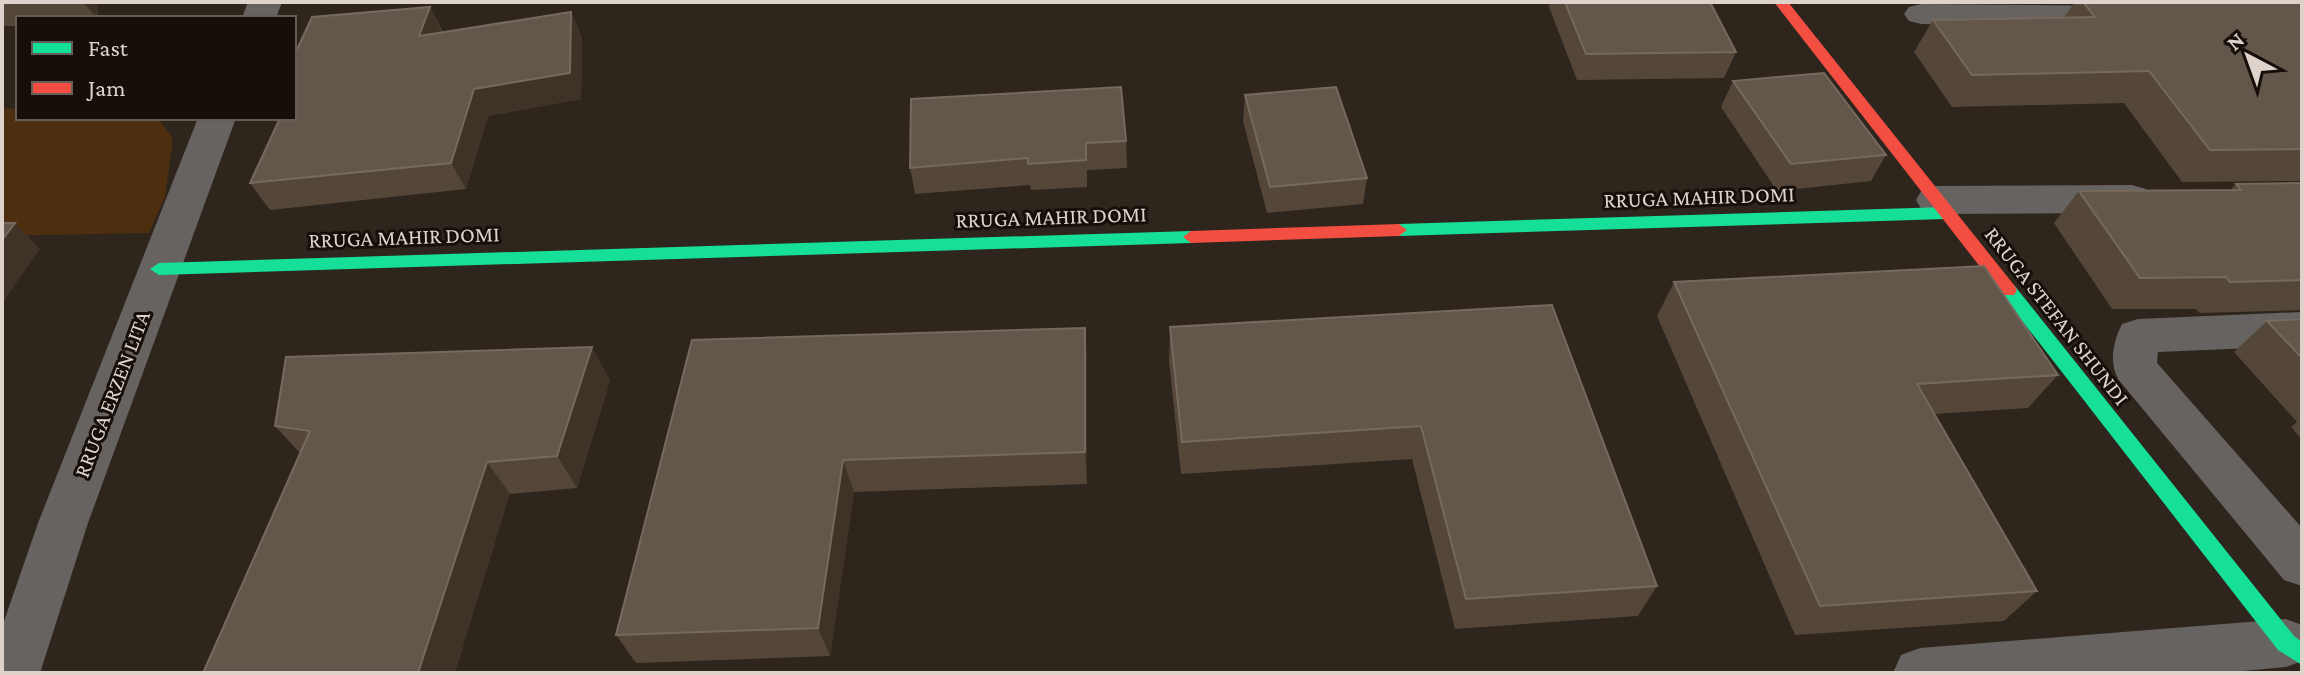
<svg xmlns="http://www.w3.org/2000/svg" width="2304" height="675" viewBox="0 0 2304 675" font-family="'Crimson Pro',serif">
<style>
.green{fill:#4d2e0f}
.lines{fill:none;stroke-linecap:round;stroke-linejoin:round}
.street{fill:#676360;fill-rule:evenodd}
.fast{fill:#16e098;fill-rule:evenodd}
.jam{fill:#f24e42;fill-rule:evenodd}
.wall{fill:#54473a}
.shaded-wall{fill:#3f3328}
.building{fill:#63564a;stroke:#76695e;stroke-width:2}
.labels{text-anchor:middle;dominant-baseline:central;stroke-width:6;stroke-linejoin:round;paint-order:stroke}
.street-label{font-size:22px;fill:#ded3cb;stroke:#160f09}
</style>
<rect width="100%" height="100%" fill="#2e251d"/>
<path class="green" d="M2 108 18 109V118H158L173 139 165 197 149 233 2 236Z"/>
<g class="lines">
<g class="street">
<path d="M248 2H282L276 18H242Z"/>
<path d="M1921 4 2126 6 2138 9 2143 16 2138 23 2126 26 1921 24 1909 21 1904 14 1909 7Z"/>
<path d="M198 118H236L88 523 40 673H2V627L38 523Z"/>
<path d="M2132 185 2146 189 2152 199 2146 209 2132 213 1936 214 1922 210 1916 200 1922 190 1936 186Z"/>
<path d="M2302 312V346L2158 352 2157 363 2302 528V586L2284 580 2118 379C2109 362 2113 342 2122 324L2138 319Z"/>
<path d="M2286 619 2302 625V661L2286 667 2221 673H1893L1901 655 1920 648Z"/>
</g>
<g class="fast">
<path d="M1945 207 1953 213 1945 219 1399 236 1391 230 1399 224Z"/>
<path d="M1191 231 1199 237 1191 243 159 275 150 269 159 263Z"/>
<path d="M2008 284 2014 285 2294 636 2302 642V665L2278 650 2002 295 1999 290 2002 285Z"/>
</g>
<g class="jam">
<path d="M1774 2H1788L2014 285 2017 290 2014 295H2002Z"/>
<path d="M1399 224 1407 230 1399 236 1191 243 1183 237 1191 231Z"/>
</g>
</g>
<g class="wall">
<path d="M2 2H97L98 18H18V26H2Z"/>
<path d="M1550 2H1710L1736 52 1724 78 1577 80 1549 7Z"/>
<path d="M2075 2H2302V181L2182 182 2124 103 1952 107 1914 52 1933 20 2064 17Z"/>
<path d="M430 7 443 32 571 12 582 38 581 99 488 116 466 189 270 210 250 183Z"/>
<path d="M1733 81 1886 155 1871 181 1777 191 1721 107Z"/>
<path d="M1245 95 1367 178 1363 204 1267 213 1243 121Z"/>
<path d="M911 99 1126 141 1127 168 1087 170V187L1031 190 1030 185 915 194 910 168Z"/>
<path d="M2302 183V310L2200 313 2195 309H2112L2054 223 2079 191 2230 190 2236 184Z"/>
<path d="M1674 282 2058 375 2028 408 1934 414 2037 591 2004 621 1795 635 1657 316Z"/>
<path d="M1552 305 1657 586 1638 616 1455 629 1412 459 1181 474 1169 361 1170 327Z"/>
<path d="M2302 319V440L2291 427 2297 422 2234 352 2267 321Z"/>
<path d="M1085 328 1087 361V484L854 492 830 656 636 663 616 635 692 340Z"/>
<path d="M610 380 577 488 510 494 300 453 275 426Z"/>
</g>
<g class="shaded-wall">
<path d="M83 2H97L98 18H96Z"/>
<path d="M430 7 443 34 419 36Z"/>
<path d="M571 12 582 38 581 99 488 116 466 189 451 163 474 89Z"/>
<path d="M15 223 40 249 2 303V240Z"/>
<path d="M1085 328 1087 361V484L1085 452Z"/>
<path d="M592 347 610 380 577 488 557 456Z"/>
<path d="M843 460 854 492 830 656 818 628Z"/>
<path d="M487 462 510 494 455 673H418Z"/>
</g>
<g class="building">
<path d="M1565 2H1710L1736 52 1586 54Z"/>
<path d="M2083 2H2302V149L2210 150 2149 71 1972 75 1933 20 2095 17Z"/>
<path d="M430 7 419 36 571 12 570 73 474 89 451 163 250 183 280 118H294V56L312 17Z"/>
<path d="M1824 73 1886 155 1791 164 1733 81Z"/>
<path d="M1121 87 1126 141 1086 143V160L1028 164V158L910 168 911 99Z"/>
<path d="M1336 87 1367 178 1270 187 1245 95Z"/>
<path d="M2302 183V280L2230 282 2226 277 2140 278 2079 191 2241 190 2236 184Z"/>
<path d="M2 223H15L2 240Z"/>
<path d="M1984 266 2058 375 1917 384 2037 591 1820 606 1674 282Z"/>
<path d="M1552 305 1657 586 1466 599 1421 426 1182 442 1170 327Z"/>
<path d="M2302 319V358L2267 321Z"/>
<path d="M1085 328V452L843 460 818 628 616 635 692 340Z"/>
<path d="M592 347 557 456 487 462 418 673H203L310 431 275 426 286 357Z"/>
</g>
<g class="labels">
<g class="street-label">
<text transform="translate(1699 197) rotate(-2)">RRUGA MAHIR DOMI</text>
<text transform="translate(1051 217) rotate(-2)">RRUGA MAHIR DOMI</text>
<text transform="translate(404 237) rotate(-2)">RRUGA MAHIR DOMI</text>
<text transform="translate(2057 316) rotate(52)">RRUGA STEFAN SHUNDI</text>
<text transform="translate(112 394) rotate(-69)">RRUGA ERZEN LITA</text>
</g>
</g>
<rect width="2304" height="675" fill="none" stroke="#ded3cb" stroke-width="8"/>
<rect x="16" y="16" width="280" height="104" fill="#160f09" stroke="#665d57" stroke-width="2"/>
<rect x="32" y="42" width="40" height="12" fill="#16e098" stroke="#665d57" stroke-width="2"/>
<text x="88" y="56" font-size="24" fill="#ded3cb">Fast</text>
<rect x="32" y="82" width="40" height="12" fill="#f24e42" stroke="#665d57" stroke-width="2"/>
<text x="88" y="96" font-size="24" fill="#ded3cb">Jam</text>
<g transform="translate(2248 56) rotate(319)" stroke="#160f09" stroke-width="6" paint-order="stroke">
<path d="M0-6L14 30L0 20L-14 30Z" fill="#ded3cb"/>
<text y="-12" font-size="22" font-weight="bold" text-anchor="middle" fill="#ded3cb">N</text>
</g>
</svg>
